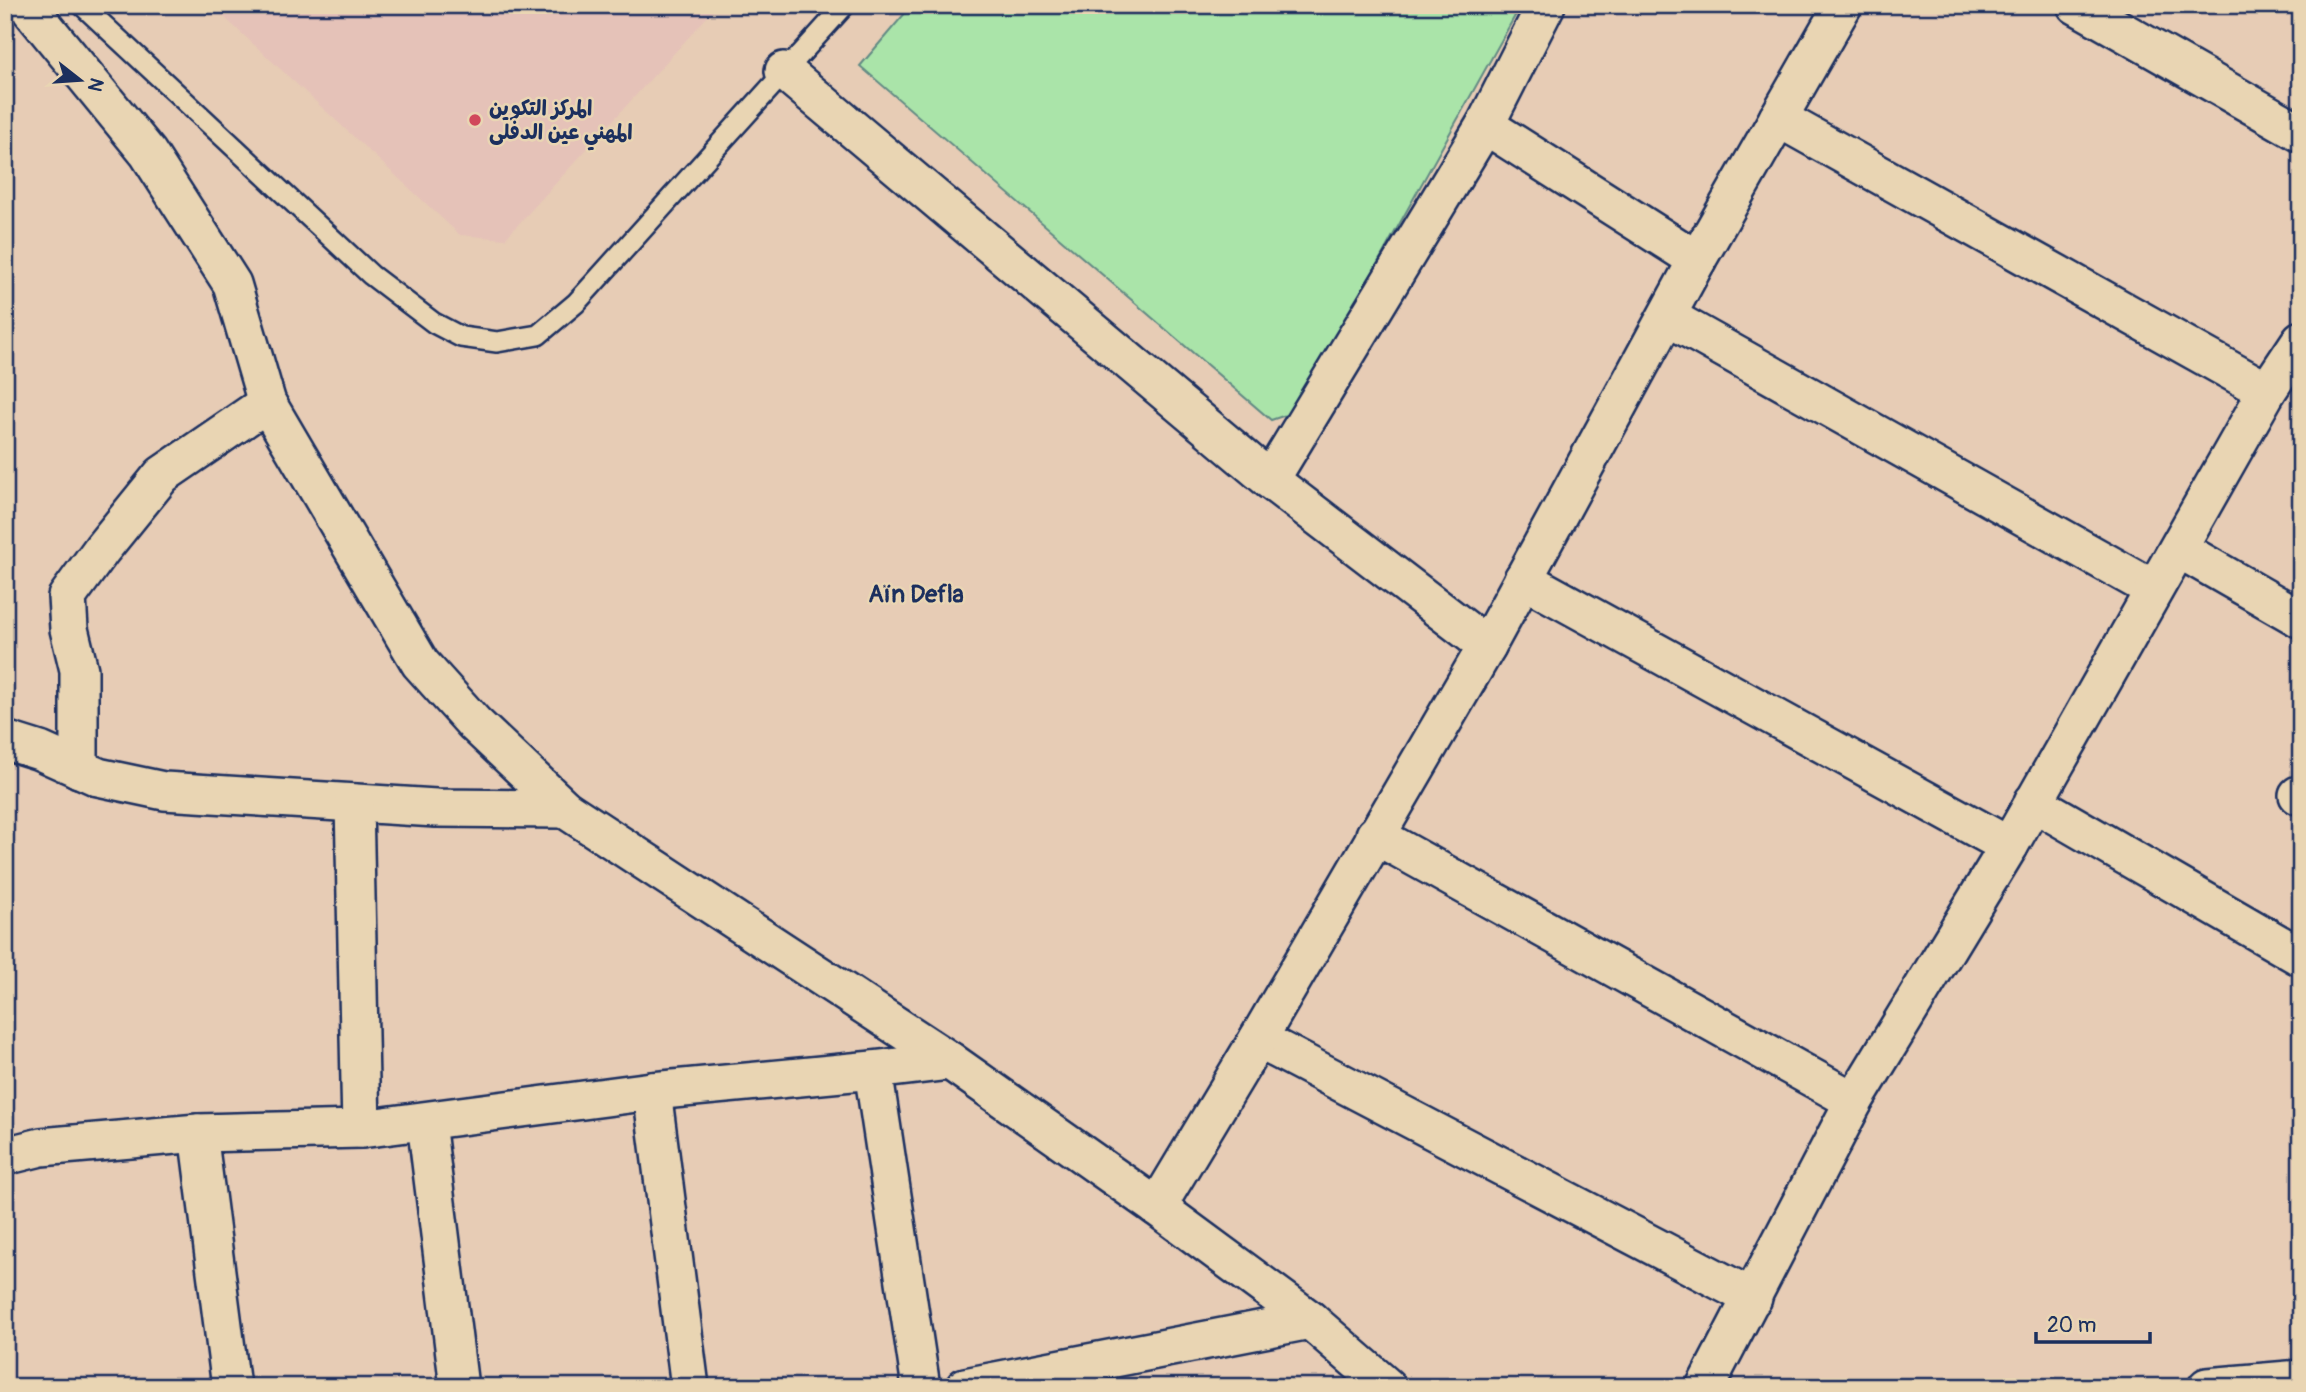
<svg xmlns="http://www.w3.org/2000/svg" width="2306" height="1392" viewBox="0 0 2306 1392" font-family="Pangolin,'Playpen Sans Arabic',sans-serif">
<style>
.built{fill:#e5c2b8}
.green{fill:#aae4a9;stroke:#628a84;stroke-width:2}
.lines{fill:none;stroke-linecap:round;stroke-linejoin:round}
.lane-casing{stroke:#1b2f5e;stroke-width:24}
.street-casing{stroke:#1b2f5e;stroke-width:42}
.lane{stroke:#e9d5b3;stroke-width:19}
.street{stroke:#e9d5b3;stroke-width:37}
.poi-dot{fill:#d1495b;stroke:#e9d5b3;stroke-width:2.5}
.labels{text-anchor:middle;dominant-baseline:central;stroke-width:5;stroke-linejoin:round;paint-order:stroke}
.poi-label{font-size:21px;font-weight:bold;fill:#1b2f5e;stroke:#e9d5b3;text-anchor:start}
.quarter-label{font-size:24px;font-weight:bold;fill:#1b2f5e;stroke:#e9d5b3}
</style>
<rect width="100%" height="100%" fill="#e7ccb5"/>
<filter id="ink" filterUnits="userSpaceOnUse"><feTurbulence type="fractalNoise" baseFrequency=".0143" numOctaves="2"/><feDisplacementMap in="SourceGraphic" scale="14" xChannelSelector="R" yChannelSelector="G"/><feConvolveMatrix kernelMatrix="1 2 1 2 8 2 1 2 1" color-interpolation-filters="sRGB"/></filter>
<g filter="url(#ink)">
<path class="built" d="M211 5H718L505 239 460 235Z"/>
<path class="green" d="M912 5H1521L1295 412 1271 420 860 66Z"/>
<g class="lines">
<defs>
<path id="lane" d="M82 5 371 275 434 323 461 337 497 342 538 335 576 303 845 5"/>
<g id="street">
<path d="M27 5 148 153 232 284 267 403 420 663 474 723 565 809 950 1061 1157 1207 1310 1320 1387 1387"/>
<path d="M2076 5 2301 133"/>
<path d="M784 71 1270 480 1487 646"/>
<path d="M1778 118 2267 391"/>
<path d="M1485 125 1697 260"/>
<path d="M1668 317 2153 589"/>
<path d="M1270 480 1485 125 1546 5"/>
<path d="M2179 549 2301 619"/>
<path d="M1523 579 2009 846"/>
<path d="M5 740 40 751 98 777 164 791 436 808 565 809"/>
<path d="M79 769V670L69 629 67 597 102 549 162 475 267 403"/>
<path d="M2298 795 2301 796"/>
<path d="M2033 802 2301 957"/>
<path d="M354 803 361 1129"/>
<path d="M1375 835 1854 1101"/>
<path d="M1258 1039 1753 1298"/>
<path d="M873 1070 921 1387"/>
<path d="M652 1091 690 1387"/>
<path d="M426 1122 459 1387"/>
<path d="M198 1133 231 1387"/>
<path d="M5 1156 41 1147 198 1133 361 1129 652 1091 873 1070 950 1061"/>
<path d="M1157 1207 1258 1039 1487 646 1697 260 1843 5"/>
<path d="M965 1387 1310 1320"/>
<path d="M1705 1387 1854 1101 2009 846 2267 391 2301 340"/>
<path d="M2207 1387 2301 1379"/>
</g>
</defs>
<use href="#lane" class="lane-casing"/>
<use href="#street" class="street-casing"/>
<use href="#lane" class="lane"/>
<use href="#street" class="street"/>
</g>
</g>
<circle class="poi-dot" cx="475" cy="120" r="7"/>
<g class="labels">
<g class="poi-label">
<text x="489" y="108">المركز التكوين<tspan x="489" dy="24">المهني عين الدفلى</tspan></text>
</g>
<g class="quarter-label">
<text x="916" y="594">Aïn Defla</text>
</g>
</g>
<rect width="2306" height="1392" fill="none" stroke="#e9d5b3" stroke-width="28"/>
<rect x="14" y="14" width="2278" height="1364" fill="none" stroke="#1b2f5e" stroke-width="2.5" filter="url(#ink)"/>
<g transform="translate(80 80) rotate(107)" stroke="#e9d5b3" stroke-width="5" paint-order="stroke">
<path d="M0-5L12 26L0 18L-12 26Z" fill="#1b2f5e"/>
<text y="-10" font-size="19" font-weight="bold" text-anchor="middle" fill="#1b2f5e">N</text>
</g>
<path d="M2036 1332v10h114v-10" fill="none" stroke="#1b2f5e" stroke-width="3.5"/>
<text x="2047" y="1332" font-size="21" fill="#1b2f5e" stroke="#e9d5b3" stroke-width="5" paint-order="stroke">20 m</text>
</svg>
